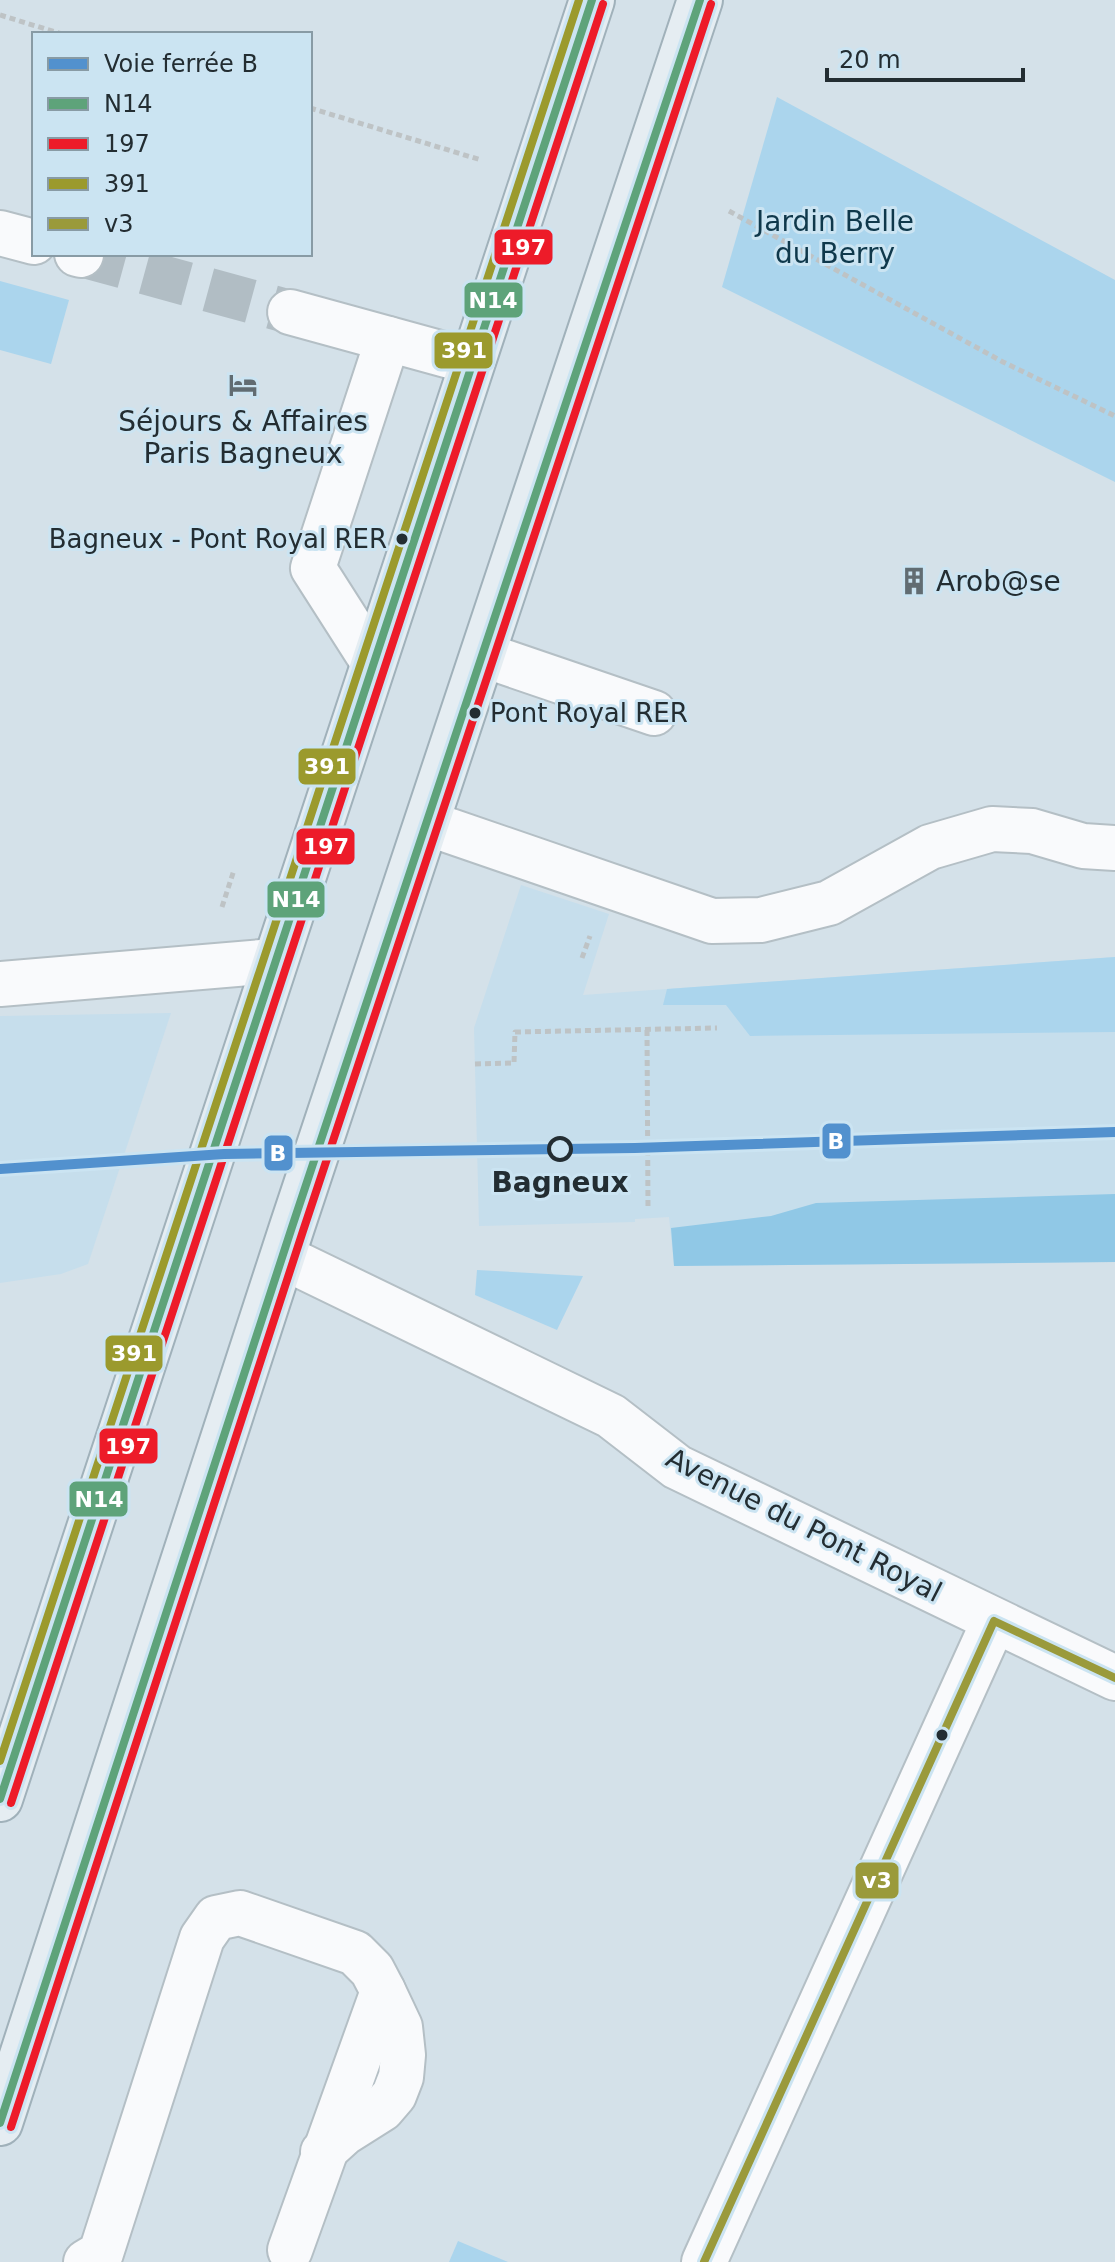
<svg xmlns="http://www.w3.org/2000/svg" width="1115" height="2262" viewBox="0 0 1115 2262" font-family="'DejaVu Sans',sans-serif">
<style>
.built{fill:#c6deec}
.green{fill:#abd5ed}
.forest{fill:#90c8e6}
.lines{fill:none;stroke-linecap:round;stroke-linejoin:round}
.minor-tunnel{stroke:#b1bdc4;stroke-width:44;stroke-dasharray:44 22;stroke-linecap:butt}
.minor-casing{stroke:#b4bfc5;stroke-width:48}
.major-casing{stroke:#a0b1ba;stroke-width:48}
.path{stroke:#bec3c5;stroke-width:5;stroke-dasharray:6 4;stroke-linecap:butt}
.minor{stroke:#f9fafc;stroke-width:44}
.major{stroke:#e5edf2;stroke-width:44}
.bus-1-casing{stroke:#cbe4f2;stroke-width:14}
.bus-2-casing{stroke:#cbe4f2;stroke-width:14}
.bus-3-casing{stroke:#cbe4f2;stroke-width:14}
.bus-4-casing{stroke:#cbe4f2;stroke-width:14}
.bus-1{stroke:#5ea37a;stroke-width:8}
.bus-2{stroke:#ed1b29;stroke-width:8}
.bus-3{stroke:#9b9a2d;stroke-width:8}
.bus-4{stroke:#9a9a3b;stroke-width:8}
.rail-1-casing{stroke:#cbe4f2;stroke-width:16}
.rail-1{stroke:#5291ce;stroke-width:10}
.bus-dot{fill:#232d32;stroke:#cbe4f2;stroke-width:3}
.stop-dot{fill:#cbe4f2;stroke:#232d32;stroke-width:4}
.labels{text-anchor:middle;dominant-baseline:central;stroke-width:6;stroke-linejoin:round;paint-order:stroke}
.bus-label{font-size:26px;fill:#232d32;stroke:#cbe4f2;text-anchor:end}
.park-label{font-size:28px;fill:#0f384b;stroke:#cbe4f2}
.poi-label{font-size:28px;fill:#232d32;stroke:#cbe4f2}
.stop-label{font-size:28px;font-weight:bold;fill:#232d32;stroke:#cbe4f2}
.street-label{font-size:28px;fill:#232d32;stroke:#cbe4f2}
.line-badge{stroke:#cbe4f2;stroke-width:3}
.badge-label{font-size:22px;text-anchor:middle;font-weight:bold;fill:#fff}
</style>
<rect width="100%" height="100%" fill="#d4e1e9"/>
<g class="built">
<path d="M521 885 609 914 583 995 1115 957V1262L674 1266 669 1217 635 1219V1222L479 1226 474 1028Z"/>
<path d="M171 1013 88 1264 61 1274 0 1283V1016Z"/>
</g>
<g class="green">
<path d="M777 97 1115 280V482L722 287Z"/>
<path d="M0 281 69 300 51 364 0 350Z"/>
<path d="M1115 957V1032L750 1036 726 1005H663L667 989Z"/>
<path d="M477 1270 583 1276 557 1330 475 1295Z"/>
<path d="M458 2241 508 2262H449Z"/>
</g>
<path class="forest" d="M1115 1194V1262L674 1266 671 1228 771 1216 816 1203Z"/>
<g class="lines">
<path class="minor-tunnel" d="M81 255 290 312"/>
<defs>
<g id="minor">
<path d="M0 233 34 242"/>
<path d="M77 254 81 255"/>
<path d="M290 312 472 362"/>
<path d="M484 655 654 713"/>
<path d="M373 662 313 568 388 339"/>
<path d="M427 823 712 921 761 920 829 903 930 847 992 829 1032 831 1083 846 1115 848"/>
<path d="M0 984 274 961"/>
<path d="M283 1257 611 1416 677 1467 1115 1678"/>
<path d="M323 2152 344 2133 382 2109 394 2095 401 2077 403 2055 400 2027 383 1991"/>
<path d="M86 2262 101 2253 202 1938 216 1918 240 1913 355 1953 372 1970 383 1991 290 2250"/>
<path d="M704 2262 994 1621"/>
</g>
<g id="major">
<path d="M0 1799 592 0"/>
<path d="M0 2123 292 1227 700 0"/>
</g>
</defs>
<use href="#minor" class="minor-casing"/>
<use href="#major" class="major-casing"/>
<g class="path">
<path d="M0 15 62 34"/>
<path d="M310 108 481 160"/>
<path d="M729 211 1003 362 1115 416"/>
<path d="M222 907 234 870"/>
<path d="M582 958 590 936"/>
<path d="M647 1030 648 1208"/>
<path d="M475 1064 514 1063 515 1032 717 1028"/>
</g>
<use href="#minor" class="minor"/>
<use href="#major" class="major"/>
<defs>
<g id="bus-1">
<path d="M0 1799 592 0"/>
<path d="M0 2123 292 1227 700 0"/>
</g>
<g id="bus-2">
<path d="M11 1803 603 4"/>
<path d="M11 2127 303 1231 711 4"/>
</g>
<path id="bus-3" d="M0 1761 579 0"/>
<path id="bus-4" d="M704 2262 994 1621 1115 1678"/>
</defs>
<use href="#bus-1" class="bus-1-casing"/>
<use href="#bus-2" class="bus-2-casing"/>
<use href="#bus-3" class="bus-3-casing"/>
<use href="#bus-4" class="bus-4-casing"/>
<use href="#bus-1" class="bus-1"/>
<use href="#bus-2" class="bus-2"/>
<use href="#bus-3" class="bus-3"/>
<use href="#bus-4" class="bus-4"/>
<defs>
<path id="rail-1" d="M0 1169 224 1154 635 1148 1115 1132"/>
</defs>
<use href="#rail-1" class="rail-1-casing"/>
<use href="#rail-1" class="rail-1"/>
</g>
<defs>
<symbol id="hotel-bare" viewBox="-9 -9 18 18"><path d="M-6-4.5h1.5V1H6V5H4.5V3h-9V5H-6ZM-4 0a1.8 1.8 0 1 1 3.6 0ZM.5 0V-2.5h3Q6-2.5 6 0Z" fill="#616c72" stroke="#cbe4f2" stroke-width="2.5" paint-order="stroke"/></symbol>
<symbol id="building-bare" viewBox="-9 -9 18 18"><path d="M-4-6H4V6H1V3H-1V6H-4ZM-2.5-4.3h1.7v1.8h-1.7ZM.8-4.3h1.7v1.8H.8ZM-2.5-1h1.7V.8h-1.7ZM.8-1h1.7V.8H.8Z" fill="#616c72" stroke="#cbe4f2" stroke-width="2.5" paint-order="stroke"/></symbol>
</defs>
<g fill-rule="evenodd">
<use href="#hotel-bare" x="223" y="365" width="40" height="40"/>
<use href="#building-bare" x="894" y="561" width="40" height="40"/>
</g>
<g class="bus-dot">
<circle cx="402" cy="539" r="7"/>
<circle cx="475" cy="713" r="7"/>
<circle cx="942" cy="1735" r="7"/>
</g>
<circle class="stop-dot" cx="560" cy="1149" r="11"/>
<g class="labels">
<g class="bus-label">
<text x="387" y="539">Bagneux - Pont Royal RER</text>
<text x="490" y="713" text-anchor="start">Pont Royal RER</text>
</g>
<g class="park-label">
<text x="835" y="221">Jardin Belle<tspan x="835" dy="32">du Berry</tspan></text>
</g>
<g class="poi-label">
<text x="243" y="421">Séjours &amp; Affaires<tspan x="243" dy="32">Paris Bagneux</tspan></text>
<text x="936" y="581" text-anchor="start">Arob@se</text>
</g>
<g class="stop-label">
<text x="560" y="1182">Bagneux</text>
</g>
<g class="street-label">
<text transform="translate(804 1525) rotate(27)">Avenue du Pont Royal</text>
</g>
</g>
<g class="line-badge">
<rect x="493" y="228" width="61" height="38" rx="8" fill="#ed1b29"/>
<rect x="463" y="281" width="61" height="38" rx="8" fill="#5ea37a"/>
<rect x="433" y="331" width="61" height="39" rx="8" fill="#9b9a2d"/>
<rect x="297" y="747" width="60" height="39" rx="8" fill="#9b9a2d"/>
<rect x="295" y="827" width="61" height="39" rx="8" fill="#ed1b29"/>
<rect x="266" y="880" width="60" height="39" rx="8" fill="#5ea37a"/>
<rect x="821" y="1122" width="31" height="38" rx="8" fill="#5291ce"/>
<rect x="263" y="1134" width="31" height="38" rx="8" fill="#5291ce"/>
<rect x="104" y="1334" width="60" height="39" rx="8" fill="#9b9a2d"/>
<rect x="98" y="1427" width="61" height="38" rx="8" fill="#ed1b29"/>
<rect x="68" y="1480" width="61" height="38" rx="8" fill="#5ea37a"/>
<rect x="854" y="1861" width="46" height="39" rx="8" fill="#9a9a3b"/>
</g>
<g class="badge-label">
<text x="523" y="255">197</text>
<text x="493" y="308">N14</text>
<text x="464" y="358">391</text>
<text x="327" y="774">391</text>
<text x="326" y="854">197</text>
<text x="296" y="907">N14</text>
<text x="836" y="1149">B</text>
<text x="278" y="1161">B</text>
<text x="134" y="1361">391</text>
<text x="128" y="1454">197</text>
<text x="99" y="1507">N14</text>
<text x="877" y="1888">v3</text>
</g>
<rect x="32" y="32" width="280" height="224" fill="#cbe4f2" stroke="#889ba5" stroke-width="2"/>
<rect x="48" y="58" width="40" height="12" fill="#5291ce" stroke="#889ba5" stroke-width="2"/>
<text x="104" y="72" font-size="24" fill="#232d32">Voie ferrée B</text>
<rect x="48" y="98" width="40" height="12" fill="#5ea37a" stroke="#889ba5" stroke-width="2"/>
<text x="104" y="112" font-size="24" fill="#232d32">N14</text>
<rect x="48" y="138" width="40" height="12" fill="#ed1b29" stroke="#889ba5" stroke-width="2"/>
<text x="104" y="152" font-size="24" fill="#232d32">197</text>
<rect x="48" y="178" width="40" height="12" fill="#9b9a2d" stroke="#889ba5" stroke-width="2"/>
<text x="104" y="192" font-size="24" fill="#232d32">391</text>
<rect x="48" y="218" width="40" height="12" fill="#9a9a3b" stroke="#889ba5" stroke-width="2"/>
<text x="104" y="232" font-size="24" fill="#232d32">v3</text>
<path d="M827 68v12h196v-12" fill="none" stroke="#232d32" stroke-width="4"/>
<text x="839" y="68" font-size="24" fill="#232d32" stroke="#cbe4f2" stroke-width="6" paint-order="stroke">20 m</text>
</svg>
